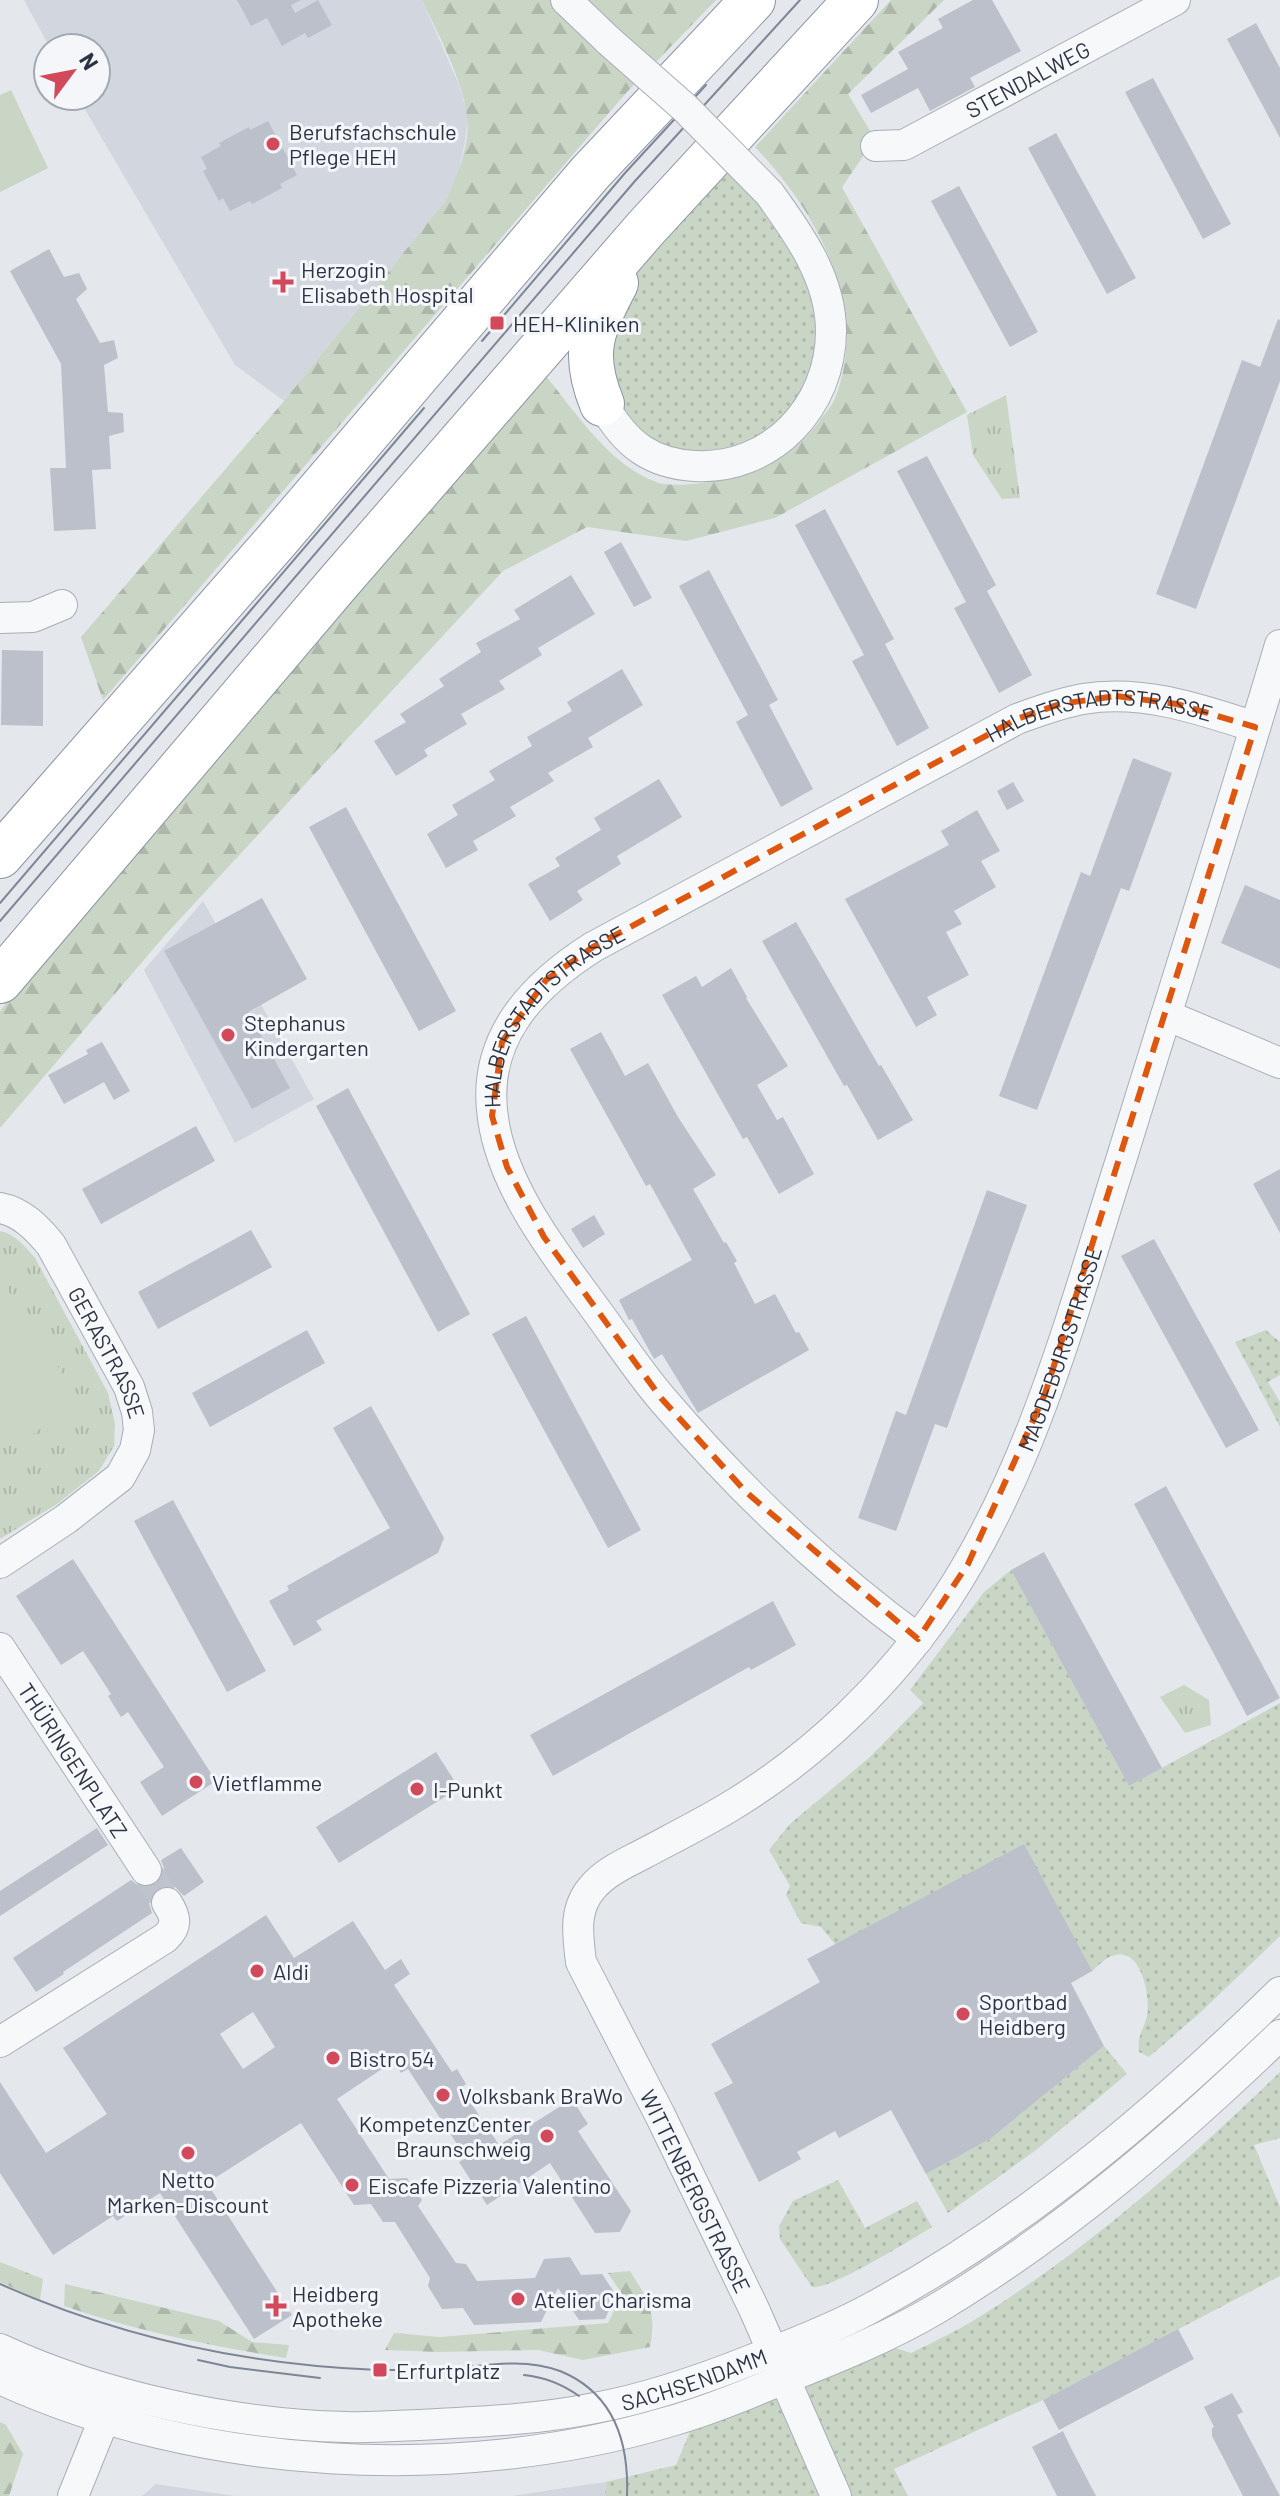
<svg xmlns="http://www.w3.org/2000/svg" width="1280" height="2496" viewBox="0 0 1280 2496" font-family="Barlow,sans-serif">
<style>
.built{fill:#d2d6de}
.grass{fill:url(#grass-dots)}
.forest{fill:url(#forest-firs)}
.park{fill:url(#park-tufts)}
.garden{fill:#c9d6c5}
.building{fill:#bbc0ca;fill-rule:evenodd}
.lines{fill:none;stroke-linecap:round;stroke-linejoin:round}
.minor-tunnel{stroke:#bfc3cb;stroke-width:30;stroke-dasharray:30 15;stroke-linecap:butt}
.minor-casing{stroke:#a9aeb7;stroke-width:32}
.highway-casing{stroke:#8b94a3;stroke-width:46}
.minor{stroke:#f7f8fa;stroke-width:30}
.highway{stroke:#fff;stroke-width:44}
.tram{stroke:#7d8696;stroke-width:2}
.minor-bridge-casing{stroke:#a9aeb7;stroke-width:32;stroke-linecap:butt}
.minor-bridge{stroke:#f7f8fa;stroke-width:30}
.marked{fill:none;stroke:#df570f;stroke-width:6;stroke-dasharray:16 10;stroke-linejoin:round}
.poi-dot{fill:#d1495b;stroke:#f4f6f9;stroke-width:3}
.labels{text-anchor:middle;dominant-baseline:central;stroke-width:6;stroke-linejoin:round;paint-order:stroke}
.street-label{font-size:22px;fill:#2b3445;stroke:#f4f6f9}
.poi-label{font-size:22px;fill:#2b3445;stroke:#f4f6f9;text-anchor:start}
</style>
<defs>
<pattern id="grass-dots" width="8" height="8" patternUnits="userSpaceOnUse" patternTransform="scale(2)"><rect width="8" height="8" fill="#c9d6c5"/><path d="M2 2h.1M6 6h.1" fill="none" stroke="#adb8ab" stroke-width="1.8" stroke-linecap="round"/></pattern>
<pattern id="forest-firs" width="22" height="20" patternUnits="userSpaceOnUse" patternTransform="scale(2)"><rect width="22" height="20" fill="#c9d6c5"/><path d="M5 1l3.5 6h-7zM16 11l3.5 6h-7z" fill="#adb8ab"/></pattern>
<pattern id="park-tufts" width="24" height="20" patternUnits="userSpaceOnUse" patternTransform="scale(2)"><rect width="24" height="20" fill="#c9d6c5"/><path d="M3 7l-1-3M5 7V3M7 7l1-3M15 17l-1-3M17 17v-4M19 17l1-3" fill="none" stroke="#adb8ab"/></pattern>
</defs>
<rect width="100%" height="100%" fill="#e4e7ec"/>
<g class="built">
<path d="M24 0H422L459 85 468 118 465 142 458 174 446 200 284 401 235 365 77 96H96V48H50Z"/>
<path d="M203 901 314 1099 235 1143 144 970Z"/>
<path d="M606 2482 605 2496H512L584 2485Z"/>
<path d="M156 2484 235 2496H142Z"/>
</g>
<g class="grass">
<path d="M723 165 759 201 778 228 807 280 817 331 815 351 810 372 794 406 763 436 723 452H683L650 439 638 428 613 397 611 320 657 234Z"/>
<path d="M1266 1330 1280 1342V1375L1268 1382 1280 1402V1427L1235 1342Z"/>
<path d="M1011 1570 1129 1786 1280 1703V1936L1202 2011 1149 2057 1139 2052C1137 2035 1143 2032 1147 2016 1151 1997 1141 1944 1112 1956 1105 1958 1098 1966 1092 1971L835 1944 821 1927 801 1923 786 1895 790 1886 769 1850 790 1824 870 1757 923 1703 910 1690 984 1592Z"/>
<path d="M1104 2046 1127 2074 1036 2150 948 2213 926 2174 990 2139Z"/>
<path d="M1280 2072V2138L1254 2145 1280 2207V2276L1043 2400 894 2469 908 2496H605L606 2482 676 2465 691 2429C760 2406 827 2380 892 2347L911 2353C933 2342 955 2332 976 2319 1087 2250 1187 2162 1280 2072Z"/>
<path d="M838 2180 865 2228 917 2201 932 2227C912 2239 831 2290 812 2287L780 2239 779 2226 793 2201Z"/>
</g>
<g class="forest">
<path d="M422 0H716L626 93 103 700 81 637 284 401 446 200C457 176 471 143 467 116 461 76 439 36 422 0Z"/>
<path d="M891 0H944L848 94 875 139 842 187 967 412 775 518 686 541 587 527 503 571 167 933 0 1128V1011L544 374C576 412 608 464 656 482 676 490 737 479 756 470 780 460 802 444 818 423 823 415 832 407 835 398 871 309 816 210 755 147Z"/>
<path d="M0 2262 43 2279 40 2300 0 2282Z"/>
<path d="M630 2271C648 2300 657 2312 650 2347L583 2360 538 2350 439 2352 385 2350 394 2333 440 2337 608 2323 622 2294 608 2273Z"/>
<path d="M65 2284 219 2321 252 2342 289 2345 286 2358C211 2346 137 2331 64 2306Z"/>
<path d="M0 2422 6 2425 23 2454 9 2496H0Z"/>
</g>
<g class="park">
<path d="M1006 395 1020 498 1002 499 973 455 967 415Z"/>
<path d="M0 1231C16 1234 25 1247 35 1258L108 1393 115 1424 114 1446 99 1471 57 1504 0 1539Z"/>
<path d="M1184 1685 1209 1700 1211 1725 1185 1733 1160 1697Z"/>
</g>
<g class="garden">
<path d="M11 90 48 168 0 192V95Z"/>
<path d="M2 1281 81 1402 19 1443 0 1414V1282Z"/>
</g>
<g class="building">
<path d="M237 0H301L291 5 295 13 318 0 332 25 308 38 305 33 282 46 267 18 251 26Z"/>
<path d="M973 0H992L1021 51 970 78 975 87 930 111 918 88 871 113 861 95 908 69 898 52 943 28 938 19Z"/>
<path d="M1256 23 1280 68V138L1227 39Z"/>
<path d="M1153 78 1231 224 1203 239 1125 92Z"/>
<path d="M268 121 297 175 280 184 282 188 252 204 250 201 230 211 223 198 219 201 203 171 207 169 201 157 221 146 219 143 249 127 250 130Z"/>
<path d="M1056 133 1136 278 1107 294 1028 148Z"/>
<path d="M959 186 1038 332 1010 347 931 201Z"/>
<path d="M49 249 64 277 79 273 87 289 76 299 100 343 114 340 118 358 104 365 108 412 123 413 124 432 109 436 111 469 92 470 96 529 54 531 50 468H66L61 364 10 271Z"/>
<path d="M1278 319 1280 320V381L1196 609 1156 594 1242 360 1260 367Z"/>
<path d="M927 456 996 585 987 591 1032 675 999 693 954 608 966 602 897 471Z"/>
<path d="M825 509 894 639 885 644 929 728 897 746 852 661 864 655 795 525Z"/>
<path d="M621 542 652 598 634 607 604 552Z"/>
<path d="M709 570 778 700 769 705 813 789 781 807 736 722 748 715 679 586Z"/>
<path d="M571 575 595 614 538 648 542 655 499 681 505 689 461 714 467 724 424 750 428 756 396 776 374 741 406 722 400 714 444 686 439 679 481 652 476 643 520 619 514 610Z"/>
<path d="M2 650 43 651V726L1 725Z"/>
<path d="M622 669 643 705 588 738 593 747 548 773 554 781 510 807 516 816 473 841 478 850 446 868 427 834 458 815 452 805 495 780 489 771 532 746 527 737 572 711 567 702Z"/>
<path d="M1133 758 1172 773 1129 891 1121 888 1037 1110 999 1096 1081 872 1090 876Z"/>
<path d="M659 779 682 817 617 856 621 864 577 891 583 900 550 921 528 884 560 866 555 858 601 830 594 818Z"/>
<path d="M1013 782 1024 801 1007 810 997 791Z"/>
<path d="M346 807 456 1011 419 1031 309 827Z"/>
<path d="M977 810 1000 851 981 861 996 887 954 911 962 924 946 932 969 975 927 997 937 1015 916 1027 845 899 949 845 941 831Z"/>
<path d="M1245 885 1280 900V969L1221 943Z"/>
<path d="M262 898 307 979 248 1012 290 1088 252 1109 164 951Z"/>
<path d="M796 922 879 1066 881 1065 913 1120 878 1140 847 1085 844 1086 762 941Z"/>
<path d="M731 968 747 997 746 998 788 1066 757 1085 777 1120 783 1117 814 1174 779 1194 747 1137 743 1139 662 995 696 976 702 987Z"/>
<path d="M601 1032 625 1076 648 1063 678 1117 716 1175 693 1189 724 1243 726 1242 737 1261 734 1263 755 1304 775 1294 796 1333 799 1332 809 1350 698 1413 662 1354 654 1359 632 1319 629 1320 619 1300 692 1260 650 1184 646 1186 570 1049Z"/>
<path d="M102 1042 130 1091 114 1100 104 1082 64 1104 48 1075 88 1054 86 1050Z"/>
<path d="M348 1088 470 1314 438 1332 316 1106Z"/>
<path d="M196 1126 215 1161 101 1224 82 1189Z"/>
<path d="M1280 1169V1233L1253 1184Z"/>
<path d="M987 1190 1027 1205 947 1428 935 1424 896 1531 858 1518 896 1411 906 1415Z"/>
<path d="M594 1215 605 1234 583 1248 571 1229Z"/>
<path d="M251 1230 272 1267 158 1329 138 1292Z"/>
<path d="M1154 1239 1259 1430 1226 1448 1121 1256Z"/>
<path d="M526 1316 641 1530 608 1548 492 1334Z"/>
<path d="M307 1330 325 1363 210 1427 192 1393Z"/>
<path d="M371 1406 444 1538 438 1553 316 1621 322 1630 294 1646 269 1601 289 1590 287 1586 390 1528 333 1428Z"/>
<path d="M1166 1486 1280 1698 1247 1716 1134 1504Z"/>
<path d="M173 1500 266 1671 227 1692 134 1521Z"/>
<path d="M1044 1552 1162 1768 1129 1786 1011 1570Z"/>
<path d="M73 1559 216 1781 162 1816 140 1782 164 1767 128 1712 121 1717 108 1696 111 1694 83 1651 61 1665 16 1596Z"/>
<path d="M773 1601 796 1645 751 1670 749 1667 553 1776 530 1735Z"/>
<path d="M436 1752 459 1788 339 1863 316 1827Z"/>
<path d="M97 1828 108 1845 0 1916V1891Z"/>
<path d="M1024 1844 1092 1971 1071 1983 1104 2046 990 2139 926 2174 891 2110 839 2138 835 2131 797 2152 801 2159 759 2182 714 2093 733 2083 711 2044 820 1982 807 1959Z"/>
<path d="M181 1848 204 1882 184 1896 175 1887 166 1885 157 1888 151 1895 149 1903 152 1913 63 1972 64 1974 36 1992 13 1958 131 1880 139 1886 146 1888 155 1885 162 1877 164 1868 161 1860Z"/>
<path d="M266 1915 294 1958 353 1921 385 1970 401 1959 410 1974 394 1985 452 2072 457 2069 466 2084 461 2088 499 2145 572 2099 588 2124 578 2131 631 2211 620 2232 595 2233 550 2163 487 2205 459 2162 466 2158 408 2069 401 2073 394 2061 337 2099 389 2179 407 2178 422 2200 418 2206 456 2263 466 2264 477 2281 535 2278 544 2259 570 2257 581 2275 602 2274 616 2295 605 2319 579 2320 558 2288 541 2322 474 2325 463 2308 442 2309 428 2286 430 2278 395 2222H383L371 2204 354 2205 301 2123 207 2183 292 2315 254 2339 160 2193 117 2221 113 2216 53 2255 0 2173V2082L46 2153 107 2114 63 2048ZM253 2012 275 2047 243 2069 220 2034Z"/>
<path d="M1178 2329 1194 2359 1059 2430 1043 2400Z"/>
<path d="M1232 2393 1243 2412 1237 2415 1280 2496H1243L1212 2436V2428L1214 2427 1204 2407Z"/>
<path d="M1063 2431 1072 2450 1096 2496H1057L1032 2447Z"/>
</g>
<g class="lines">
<path class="minor-tunnel" d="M146 1870 167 1903"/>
<defs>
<g id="minor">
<path d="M566 0 609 41"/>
<path id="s1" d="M876 146 904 145 1175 0"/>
<path d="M602 404C613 421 625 439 642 450 657 460 677 465 695 466 771 470 831 407 831 331 831 279 799 234 769 193"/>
<path d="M0 618 33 617 62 605"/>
<path d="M1166 1015 1280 1063"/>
<path id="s2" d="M0 1208C22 1212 38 1229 51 1245L129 1387 137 1412 139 1430 135 1450 120 1477 66 1519 0 1563"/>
<path id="s3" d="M918 1639C824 1570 739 1489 663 1400 637 1370 615 1335 591 1303 552 1250 502 1185 493 1118 481 1039 532 986 593 947L1017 719C1039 711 1060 703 1083 699 1142 689 1200 709 1255 727"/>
<path id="s4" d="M0 1648 146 1870"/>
<path d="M0 2042 165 1938C178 1926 176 1917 167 1903"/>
<path id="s5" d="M0 2349C104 2397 232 2424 346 2427 369 2428 394 2426 417 2425 476 2422 536 2420 595 2408 648 2398 701 2380 751 2360 791 2345 832 2329 869 2309 1022 2227 1156 2113 1280 1992"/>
<path d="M0 2379C200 2471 458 2484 668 2422 707 2411 744 2396 781 2380 834 2359 887 2338 936 2309 1063 2233 1174 2137 1280 2035"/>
<path d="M73 2496 111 2402"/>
<path id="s6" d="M836 2496 754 2309 660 2115 581 1962C578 1936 573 1910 592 1888 605 1872 626 1863 643 1854 671 1839 699 1825 726 1809 812 1758 889 1684 945 1601 1033 1468 1073 1310 1121 1160 1174 988 1229 817 1280 645"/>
</g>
<g id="highway">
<path d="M602 404C581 353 592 329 616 283"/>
<path d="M0 856 277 540 590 173 753 0"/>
<path d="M0 981 338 583 646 228 856 0"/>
</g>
</defs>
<use href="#minor" class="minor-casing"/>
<use href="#highway" class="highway-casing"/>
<use href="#minor" class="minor"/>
<use href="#highway" class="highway"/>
<g class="tram">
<path d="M482 341 625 173 706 85"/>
<path d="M0 903 424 408"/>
<path d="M0 921 635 181 800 0"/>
<path d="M0 2284C119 2337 247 2365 378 2370 400 2370 423 2370 445 2369 483 2366 523 2357 560 2371 614 2393 629 2443 627 2496"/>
<path d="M198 2360 230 2367 320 2378"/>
<path d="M524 2375C544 2377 562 2384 579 2396"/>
</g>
<defs>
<path id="minor-bridge" d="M609 41 685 108 769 193"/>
</defs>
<use href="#minor-bridge" class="minor-bridge-casing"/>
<use href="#minor-bridge" class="minor-bridge"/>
</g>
<path class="marked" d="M1116 696 1177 704 1255 727 1045 1394 968 1564 918 1639 746 1492 661 1398 544 1237 507 1167 492 1116 502 1042 546 980 593 947 1017 719 1060 704Z"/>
<g class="poi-dot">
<circle cx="273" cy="144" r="8"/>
<path d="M279 270h8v8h8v8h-8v8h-8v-8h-8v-8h8z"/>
<rect x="489" y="315" width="16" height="16" rx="4"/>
<circle cx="228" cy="1035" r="8"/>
<circle cx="196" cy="1782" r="8"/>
<circle cx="417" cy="1789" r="8"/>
<circle cx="257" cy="1971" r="8"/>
<circle cx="963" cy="2014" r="8"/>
<circle cx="333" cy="2058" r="8"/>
<circle cx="443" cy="2095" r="8"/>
<circle cx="547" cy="2136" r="8"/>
<circle cx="188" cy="2153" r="8"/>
<circle cx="352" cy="2185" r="8"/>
<circle cx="518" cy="2299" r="8"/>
<path d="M272 2294h8v8h8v8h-8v8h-8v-8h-8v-8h8z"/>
<rect x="372" y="2362" width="16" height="16" rx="4"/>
</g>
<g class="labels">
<g class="street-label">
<text stroke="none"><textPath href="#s1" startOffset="168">STENDALWEG</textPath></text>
<text stroke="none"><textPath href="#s3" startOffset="1458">HALBERSTADTSTRASSE</textPath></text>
<text stroke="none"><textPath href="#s3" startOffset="810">HALBERSTADTSTRASSE</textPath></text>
<text stroke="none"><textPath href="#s6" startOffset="1408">MAGDEBURGSTRASSE</textPath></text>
<text stroke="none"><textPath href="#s2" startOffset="186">GERASTRASSE</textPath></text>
<text stroke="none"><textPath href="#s4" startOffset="134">THÜRINGENPLATZ</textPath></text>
<text transform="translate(696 2191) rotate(64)">WITTENBERGSTRASSE</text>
<text stroke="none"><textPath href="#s5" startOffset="710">SACHSENDAMM</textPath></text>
</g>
<g class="poi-label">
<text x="289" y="131">Berufsfachschule<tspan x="289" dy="25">Pflege HEH</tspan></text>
<text x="301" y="269">Herzogin<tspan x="301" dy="25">Elisabeth Hospital</tspan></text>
<text x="513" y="323">HEH-Kliniken</text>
<text x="244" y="1022">Stephanus<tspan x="244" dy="25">Kindergarten</tspan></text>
<text x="212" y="1782">Vietflamme</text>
<text x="433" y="1789">I-Punkt</text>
<text x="273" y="1971">Aldi</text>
<text x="979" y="2001">Sportbad<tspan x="979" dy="25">Heidberg</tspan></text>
<text x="349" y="2058">Bistro 54</text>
<text x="459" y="2095">Volksbank BraWo</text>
<text x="531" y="2123" text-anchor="end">KompetenzCenter<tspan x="531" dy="25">Braunschweig</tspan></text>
<text x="188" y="2179" text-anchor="middle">Netto<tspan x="188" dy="25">Marken-Discount</tspan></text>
<text x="368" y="2185">Eiscafe Pizzeria Valentino</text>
<text x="292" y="2293">Heidberg<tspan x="292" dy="25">Apotheke</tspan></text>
<text x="534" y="2299">Atelier Charisma</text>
<text x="396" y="2370">Erfurtplatz</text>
</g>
</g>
<g transform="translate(72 72) rotate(58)"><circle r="38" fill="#f4f6f9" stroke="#a4a8b1" stroke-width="2"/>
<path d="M0-6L14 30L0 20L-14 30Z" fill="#d1495b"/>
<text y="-12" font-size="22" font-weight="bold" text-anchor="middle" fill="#2b3445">N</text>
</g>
</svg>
